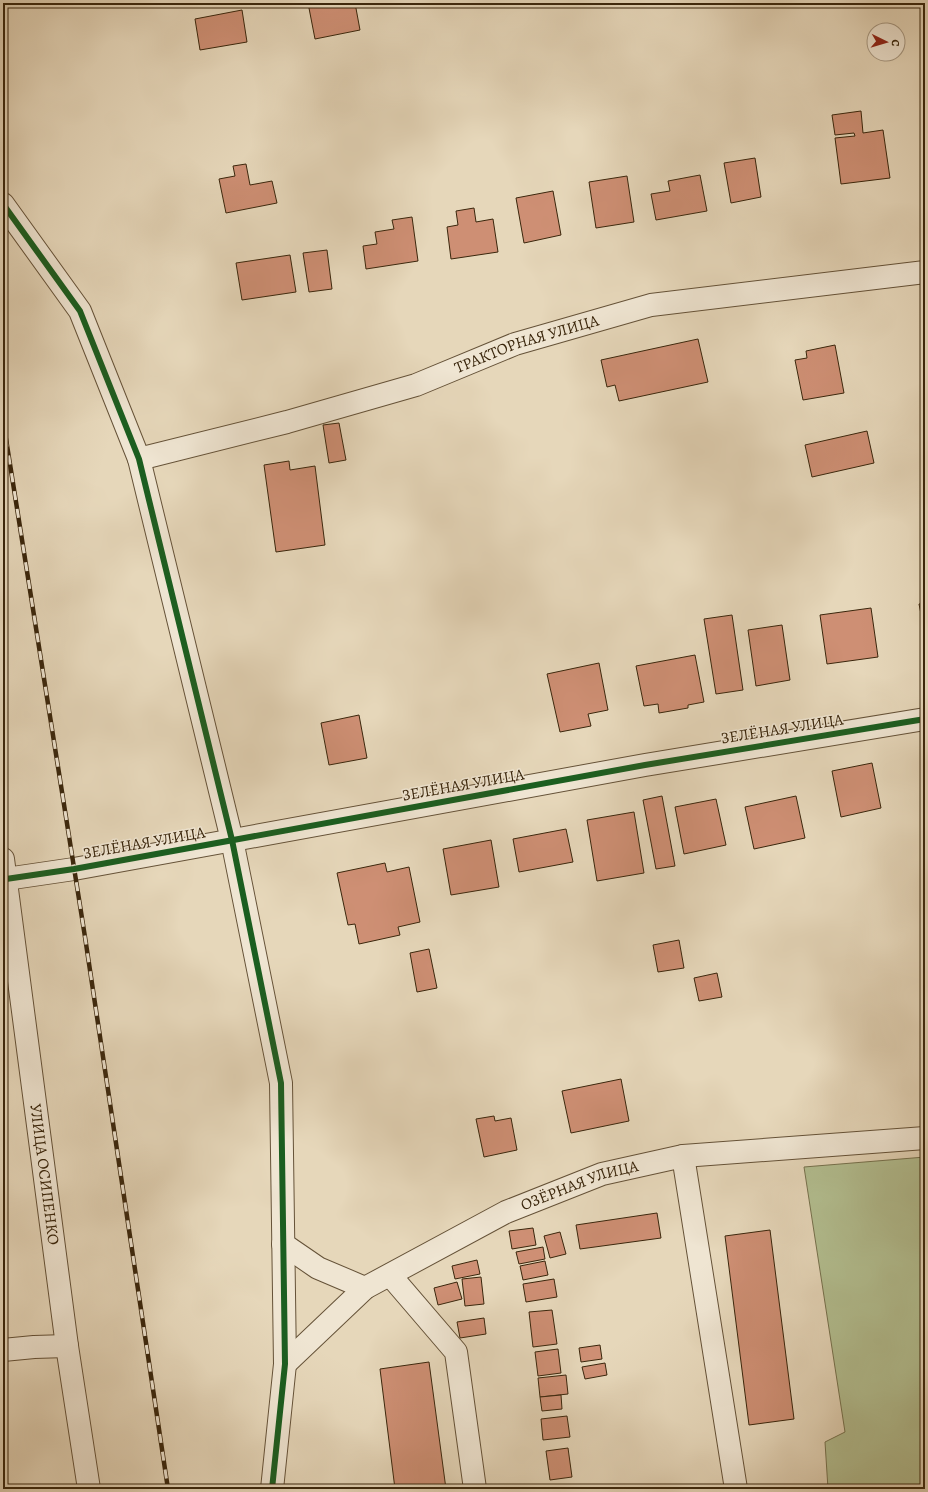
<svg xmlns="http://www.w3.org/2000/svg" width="928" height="1492" viewBox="0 0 928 1492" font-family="Alegreya,serif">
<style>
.green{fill:#b3bf91;stroke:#76724e}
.building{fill:#ce8f74;stroke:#3a260c}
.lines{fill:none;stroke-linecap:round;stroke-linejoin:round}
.minor-casing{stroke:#655238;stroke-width:24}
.minor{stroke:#efe5d2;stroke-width:22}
.rail-casing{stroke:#3a260c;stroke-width:4.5}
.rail{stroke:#efe5d2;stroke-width:3;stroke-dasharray:9;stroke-linecap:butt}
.cycleway-casing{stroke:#efe5d2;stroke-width:8}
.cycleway{stroke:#1b5e20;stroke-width:6}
.labels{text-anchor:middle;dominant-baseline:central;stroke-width:3;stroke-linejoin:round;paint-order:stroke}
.street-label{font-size:16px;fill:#3a260c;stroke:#efe5d2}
</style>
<rect width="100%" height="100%" fill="#e6d7ba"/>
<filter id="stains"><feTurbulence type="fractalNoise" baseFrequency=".005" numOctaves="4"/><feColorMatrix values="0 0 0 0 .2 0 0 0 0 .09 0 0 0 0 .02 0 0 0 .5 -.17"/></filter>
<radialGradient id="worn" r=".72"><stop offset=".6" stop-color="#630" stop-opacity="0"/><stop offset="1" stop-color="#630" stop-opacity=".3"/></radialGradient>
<path class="green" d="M925 1157V1489H828L825 1442 845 1432 804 1167Z"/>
<g class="building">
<path d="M308 3H355L360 30 315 39Z"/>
<path d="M242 10 247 42 200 50 195 19Z"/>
<path d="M861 111 863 133 883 130 890 178 841 184 835 138 855 136 854 133 835 135 832 115Z"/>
<path d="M755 158 761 197 731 203 724 163Z"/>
<path d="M246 164 250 185 272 181 277 203 226 213 219 179 235 176 233 166Z"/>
<path d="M700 175 707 211 656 220 651 194 670 191 668 181Z"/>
<path d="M627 176 634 222 596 228 589 182Z"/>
<path d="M553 191 561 235 524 243 516 198Z"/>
<path d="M474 208 476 222 493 219 498 252 451 259 447 227 458 225 456 211Z"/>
<path d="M412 217 418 261 366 269 363 246 377 244 375 232 394 229 392 220Z"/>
<path d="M327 250 332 289 309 292 303 253Z"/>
<path d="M290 255 296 292 242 300 236 263Z"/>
<path d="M698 339 708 382 619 401 615 385 607 387 601 360Z"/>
<path d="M835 345 844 393 803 400 795 360 807 358 806 351Z"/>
<path d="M339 423 346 460 329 463 323 425Z"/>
<path d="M867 431 874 463 812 477 805 445Z"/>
<path d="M289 461 290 470 315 466 325 545 276 552 264 465Z"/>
<path d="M925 603V634L919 604Z"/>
<path d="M871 608 878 657 827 664 820 615Z"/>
<path d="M732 615 743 690 716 694 704 619Z"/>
<path d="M782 625 790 680 756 686 748 630Z"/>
<path d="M695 655 704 702 688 705V708L659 713 658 704 644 706 636 666Z"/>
<path d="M599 663 608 710 588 714 591 726 560 732 547 674Z"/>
<path d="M359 715 367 758 329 765 321 723Z"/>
<path d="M872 763 881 808 841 817 832 771Z"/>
<path d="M662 796 675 866 656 869 643 800Z"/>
<path d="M796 796 805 838 754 849 745 807Z"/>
<path d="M716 799 726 845 684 854 675 807Z"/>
<path d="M634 812 644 873 597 881 587 820Z"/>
<path d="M566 829 573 862 519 872 513 839Z"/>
<path d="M491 840 499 887 451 895 443 849Z"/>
<path d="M385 863 387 872 409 867 420 922 398 927 400 935 359 944 355 924 348 925 337 873Z"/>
<path d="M679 940 684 968 658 972 653 945Z"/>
<path d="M429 949 437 988 417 992 410 953Z"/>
<path d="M717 973 722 997 699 1001 694 978Z"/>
<path d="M621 1079 629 1121 571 1133 562 1091Z"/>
<path d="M494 1116 495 1121 511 1118 517 1150 484 1157 476 1119Z"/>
<path d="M657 1213 661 1238 580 1249 576 1225Z"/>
<path d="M533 1228 536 1245 512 1249 509 1231Z"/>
<path d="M770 1230 794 1419 749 1425 725 1236Z"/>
<path d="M560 1232 566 1254 550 1258 544 1236Z"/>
<path d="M543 1247 545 1259 519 1264 516 1252Z"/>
<path d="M477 1260 480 1274 455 1279 452 1266Z"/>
<path d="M545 1261 548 1275 523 1280 520 1266Z"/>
<path d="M481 1277 484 1304 465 1306 462 1279Z"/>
<path d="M554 1279 557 1297 526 1302 523 1284Z"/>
<path d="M457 1282 462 1299 438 1305 434 1288Z"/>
<path d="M552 1310 557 1344 533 1347 529 1312Z"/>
<path d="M484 1318 486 1334 460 1338 457 1322Z"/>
<path d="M600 1345 602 1359 581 1362 579 1348Z"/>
<path d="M558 1349 561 1373 538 1376 535 1352Z"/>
<path d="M429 1362 446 1489H395L380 1369Z"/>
<path d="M605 1363 607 1375 585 1379 582 1367Z"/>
<path d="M566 1375 568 1394 540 1397 538 1378Z"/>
<path d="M561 1395 562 1409 542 1411 540 1397Z"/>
<path d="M567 1416 570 1437 543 1440 541 1419Z"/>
<path d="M568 1448 572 1477 550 1480 546 1451Z"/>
</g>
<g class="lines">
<defs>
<g id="minor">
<path d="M3 204 80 311 139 459 232 840 281 1083 285 1364 272 1489"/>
<path id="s1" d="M139 459 287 422 416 385 515 344 651 305 925 272"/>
<path id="s2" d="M3 859 67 1346 89 1489"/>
<path d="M6 879 74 869 645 765 925 719"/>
<path d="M683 1156 736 1489"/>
<path d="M283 1244 318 1268 365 1288"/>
<path d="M390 1275 456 1352 475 1489"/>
<path d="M3 1350 34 1347 67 1346"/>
<path id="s3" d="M285 1364 365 1288 506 1212 602 1174 683 1156 925 1138"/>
</g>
</defs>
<use href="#minor" class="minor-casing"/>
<use href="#minor" class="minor"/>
<defs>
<path id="rail" d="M3 420 85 937 168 1489"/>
</defs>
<use href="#rail" class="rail-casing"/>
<use href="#rail" class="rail"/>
<defs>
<g id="cycleway">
<path d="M3 204 80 311 139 459 232 840 281 1083 285 1364 272 1489"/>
<path d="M6 879 74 869 645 765 925 719"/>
</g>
</defs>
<use href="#cycleway" class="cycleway-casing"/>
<use href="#cycleway" class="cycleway"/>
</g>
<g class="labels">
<g class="street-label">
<text stroke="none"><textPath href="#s1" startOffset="405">ТРАКТОРНАЯ УЛИЦА</textPath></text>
<text transform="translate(782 729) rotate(-9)">ЗЕЛЁНАЯ УЛИЦА</text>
<text transform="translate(463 785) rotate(-10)">ЗЕЛЁНАЯ УЛИЦА</text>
<text transform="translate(144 843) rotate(-10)">ЗЕЛЁНАЯ УЛИЦА</text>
<text stroke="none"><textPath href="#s2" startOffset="318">УЛИЦА ОСИПЕНКО</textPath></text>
<text stroke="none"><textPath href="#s3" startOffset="349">ОЗЁРНАЯ УЛИЦА</textPath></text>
</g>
</g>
<rect width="928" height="1492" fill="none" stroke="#e6d7ba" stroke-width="16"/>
<rect x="4" y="4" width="920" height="1484" fill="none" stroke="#3a260c" stroke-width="2"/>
<rect x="8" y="8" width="912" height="1476" fill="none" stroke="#3a260c"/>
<g transform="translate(886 42) rotate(95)"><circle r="19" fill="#efe5d2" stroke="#a79983"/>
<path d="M0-3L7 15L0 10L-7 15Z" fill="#8f2418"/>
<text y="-6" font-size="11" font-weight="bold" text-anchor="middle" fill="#3a260c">С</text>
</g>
<rect width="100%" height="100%" filter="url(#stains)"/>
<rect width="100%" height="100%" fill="url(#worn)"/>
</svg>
